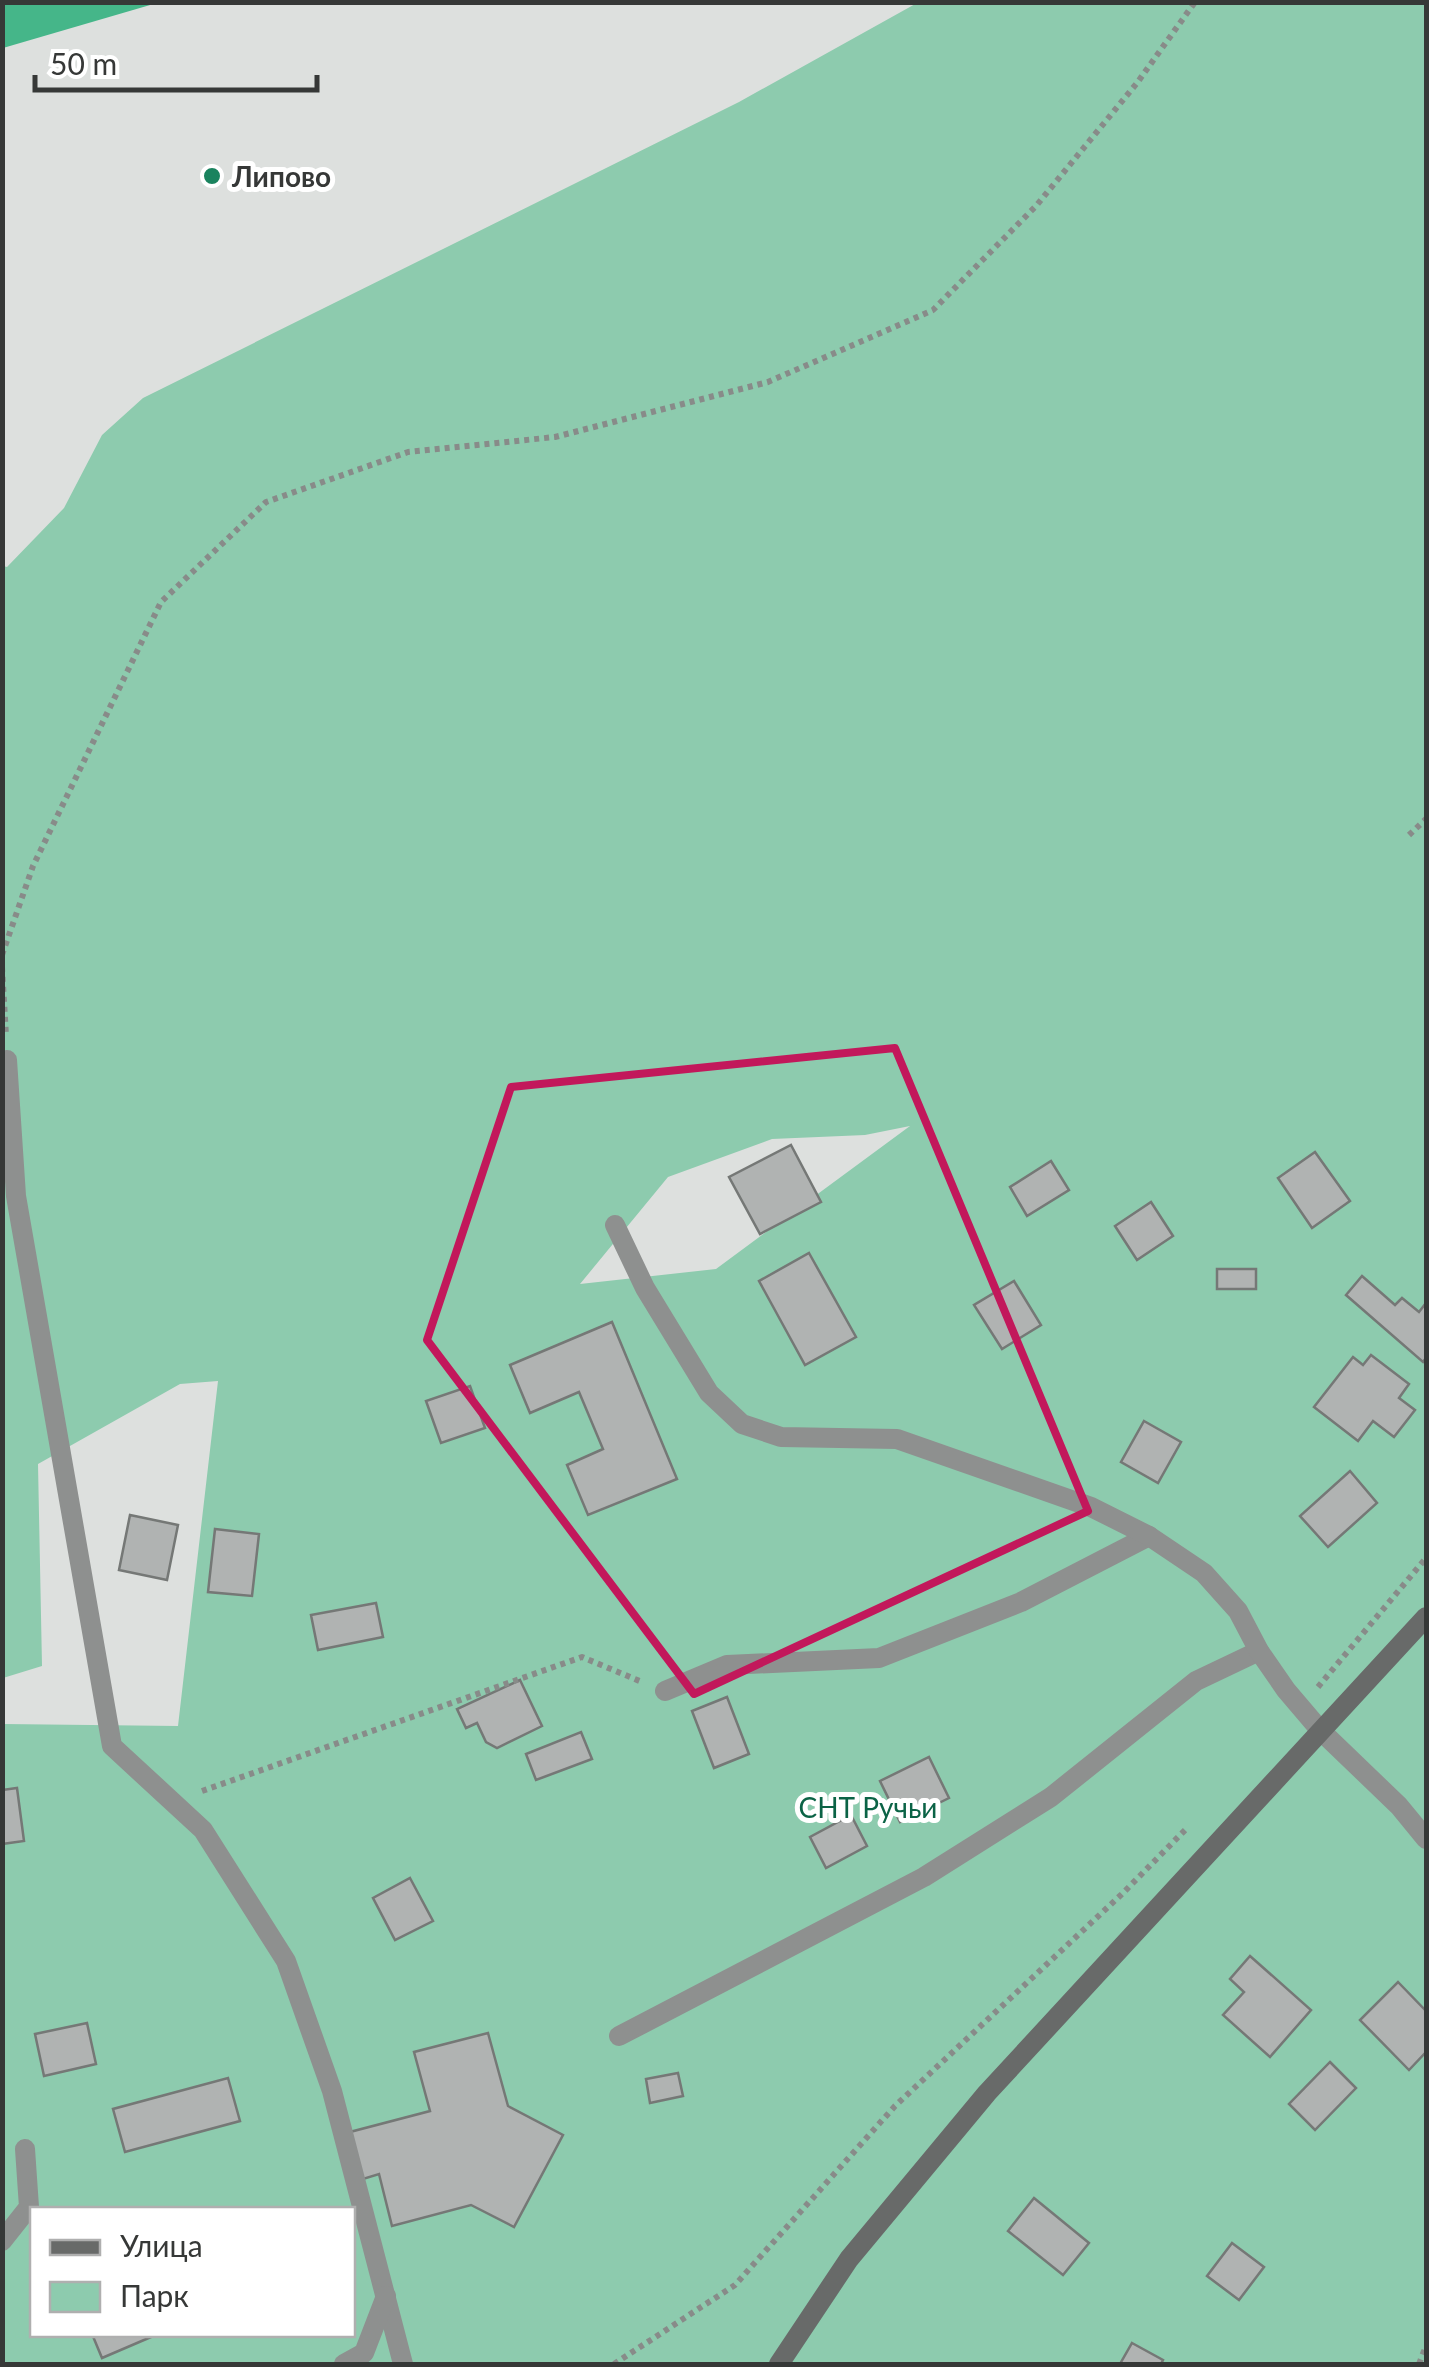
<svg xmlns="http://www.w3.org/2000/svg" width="1429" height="2367" viewBox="0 0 1429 2367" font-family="Lato,sans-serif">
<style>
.green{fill:#8dcbae;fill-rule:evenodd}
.water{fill:#45b689}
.building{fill:#b0b3b2;stroke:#757876;stroke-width:2.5}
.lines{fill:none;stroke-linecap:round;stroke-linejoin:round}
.path{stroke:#888b89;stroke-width:6;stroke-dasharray:5 5;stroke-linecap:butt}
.lane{stroke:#8e908f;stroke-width:20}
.street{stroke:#8e908f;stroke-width:20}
.secondary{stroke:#686a69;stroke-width:20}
.marked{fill:none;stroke:#c2185b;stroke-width:8;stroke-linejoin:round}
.poi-dot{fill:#1a835e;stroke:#fff;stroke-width:4}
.labels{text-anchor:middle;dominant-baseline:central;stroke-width:10;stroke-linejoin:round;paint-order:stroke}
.poi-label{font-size:28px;font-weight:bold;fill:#363837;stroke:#fff;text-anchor:start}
.park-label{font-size:28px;fill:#0b6346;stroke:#fff}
</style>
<rect width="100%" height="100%" fill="#dde0de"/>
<path class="green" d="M917 3H1426V2364H3V1724L178 1726 218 1381 180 1384 38 1464 42 1666 3 1678V566L7 567 64 508 102 435 143 398 739 102ZM910 1126 716 1269 580 1284 668 1177 772 1139 865 1135ZM32 2210H352V2334H32Z"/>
<path class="water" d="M3 2H157V3L3 48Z"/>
<g class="building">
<path d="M791 1145 821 1202 760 1234 729 1177Z"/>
<path d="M1315 1152 1350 1201 1312 1228 1278 1178Z"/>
<path d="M1051 1161 1069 1190 1027 1216 1010 1187Z"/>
<path d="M1151 1202 1173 1236 1137 1260 1115 1226Z"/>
<path d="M809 1253 856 1337 805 1365 759 1281Z"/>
<rect x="1217" y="1269" width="39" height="20"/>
<path d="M1362 1276 1395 1305 1402 1298 1419 1312 1426 1303V1358L1423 1362 1346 1295Z"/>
<path d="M1014 1281 1041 1325 1002 1349 974 1305Z"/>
<path d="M612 1322 677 1479 588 1515 567 1465 603 1449 579 1392 530 1413 510 1365Z"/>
<path d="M1371 1355 1409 1384 1399 1398 1415 1410 1394 1437 1373 1421 1358 1441 1314 1407 1353 1357 1363 1365Z"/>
<path d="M470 1386 485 1428 441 1443 426 1401Z"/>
<path d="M1144 1421 1181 1442 1158 1483 1121 1462Z"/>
<path d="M1350 1471 1377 1503 1328 1547 1300 1516Z"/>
<path d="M130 1515 178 1525 167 1580 119 1570Z"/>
<path d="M215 1529 259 1534 252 1596 208 1592Z"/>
<path d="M376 1603 383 1637 318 1650 311 1615Z"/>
<path d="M520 1680 542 1726 497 1748 486 1742 477 1723 466 1728 457 1709Z"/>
<path d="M727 1697 749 1754 714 1768 692 1711Z"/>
<path d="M581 1732 592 1759 536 1780 526 1754Z"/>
<path d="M929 1757 949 1798 900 1822 880 1781Z"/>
<path d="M17 1788 24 1841 2 1844V1790Z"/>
<path d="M851 1815 867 1846 826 1868 810 1837Z"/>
<path d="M410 1878 433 1921 395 1940 373 1898Z"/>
<path d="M1250 1956 1311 2010 1270 2057 1223 2015 1244 1992 1230 1979Z"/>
<path d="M1398 1982 1426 2011V2052L1409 2070 1360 2020Z"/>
<path d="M87 2023 96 2064 44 2076 35 2034Z"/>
<path d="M488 2033 508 2106 563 2135 514 2227 471 2205 392 2226 379 2174 363 2179 350 2132 430 2111 414 2052Z"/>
<path d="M1330 2062 1356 2088 1315 2130 1289 2104Z"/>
<path d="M678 2073 683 2096 650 2103 646 2079Z"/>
<path d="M228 2078 240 2121 125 2152 113 2109Z"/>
<path d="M1034 2198 1089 2243 1063 2275 1008 2231Z"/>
<path d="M1232 2243 1264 2267 1239 2300 1207 2276Z"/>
<path d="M92 2334H158L102 2358Z"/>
<path d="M1132 2343 1163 2360 1161 2364H1120Z"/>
</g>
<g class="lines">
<g class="path">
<path d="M1409 835 1426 819"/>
<path d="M2 955 33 866 161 602 266 502 408 452 555 437 768 382 933 310 1036 206 1137 83 1195 2"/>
<path d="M2 967 6 1036"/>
<path d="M1318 1687 1426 1558"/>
<path d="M202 1791 582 1657 642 1682"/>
<path d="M614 2364 735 2285 895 2106 1123 1893 1188 1827"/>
<path d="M1419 2364 1426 2346"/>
</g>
<g class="lane">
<path d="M665 1691 727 1665 879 1658 1021 1602 1149 1536"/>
<path d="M619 2036 924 1877 1051 1797 1196 1681 1259 1651"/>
<path d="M2 2241 29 2207 25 2149"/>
</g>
<g class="street">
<path d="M7 1060 16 1196 112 1746 203 1830 286 1961 332 2091 403 2364"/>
<path d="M615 1225 645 1288 709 1393 742 1424 781 1437 897 1439 1091 1507 1149 1536 1204 1573 1238 1611 1259 1651 1286 1690 1320 1730 1399 1806 1426 1839"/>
<path d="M344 2364 364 2353 386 2296"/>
</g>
<path class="secondary" d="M779 2364 849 2259 987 2093 1426 1617"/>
</g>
<path class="marked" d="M895 1048 1088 1511 694 1694 427 1340 511 1087Z"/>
<circle class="poi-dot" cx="212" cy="176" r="10"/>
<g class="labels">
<g class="poi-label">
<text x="232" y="176">Липово</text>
</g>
<g class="park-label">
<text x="868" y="1807">СНТ Ручьи</text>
</g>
</g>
<rect width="1429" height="2367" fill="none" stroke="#363837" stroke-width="10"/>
<rect x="30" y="2207" width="325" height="130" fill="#ffffff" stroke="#afafaf" stroke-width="2.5"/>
<rect x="50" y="2240" width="50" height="15" fill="#686a69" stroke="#afafaf" stroke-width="2.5"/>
<text x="120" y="2257" font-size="30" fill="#363837">Улица</text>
<rect x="50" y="2282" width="50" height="30" fill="#8dcbae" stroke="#afafaf" stroke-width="2.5"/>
<text x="120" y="2307" font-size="30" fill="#363837">Парк</text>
<path d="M35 75v15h282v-15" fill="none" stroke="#363837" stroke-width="5"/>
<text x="50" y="75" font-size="30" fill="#363837" stroke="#ffffff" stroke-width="8" paint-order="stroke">50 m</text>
</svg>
